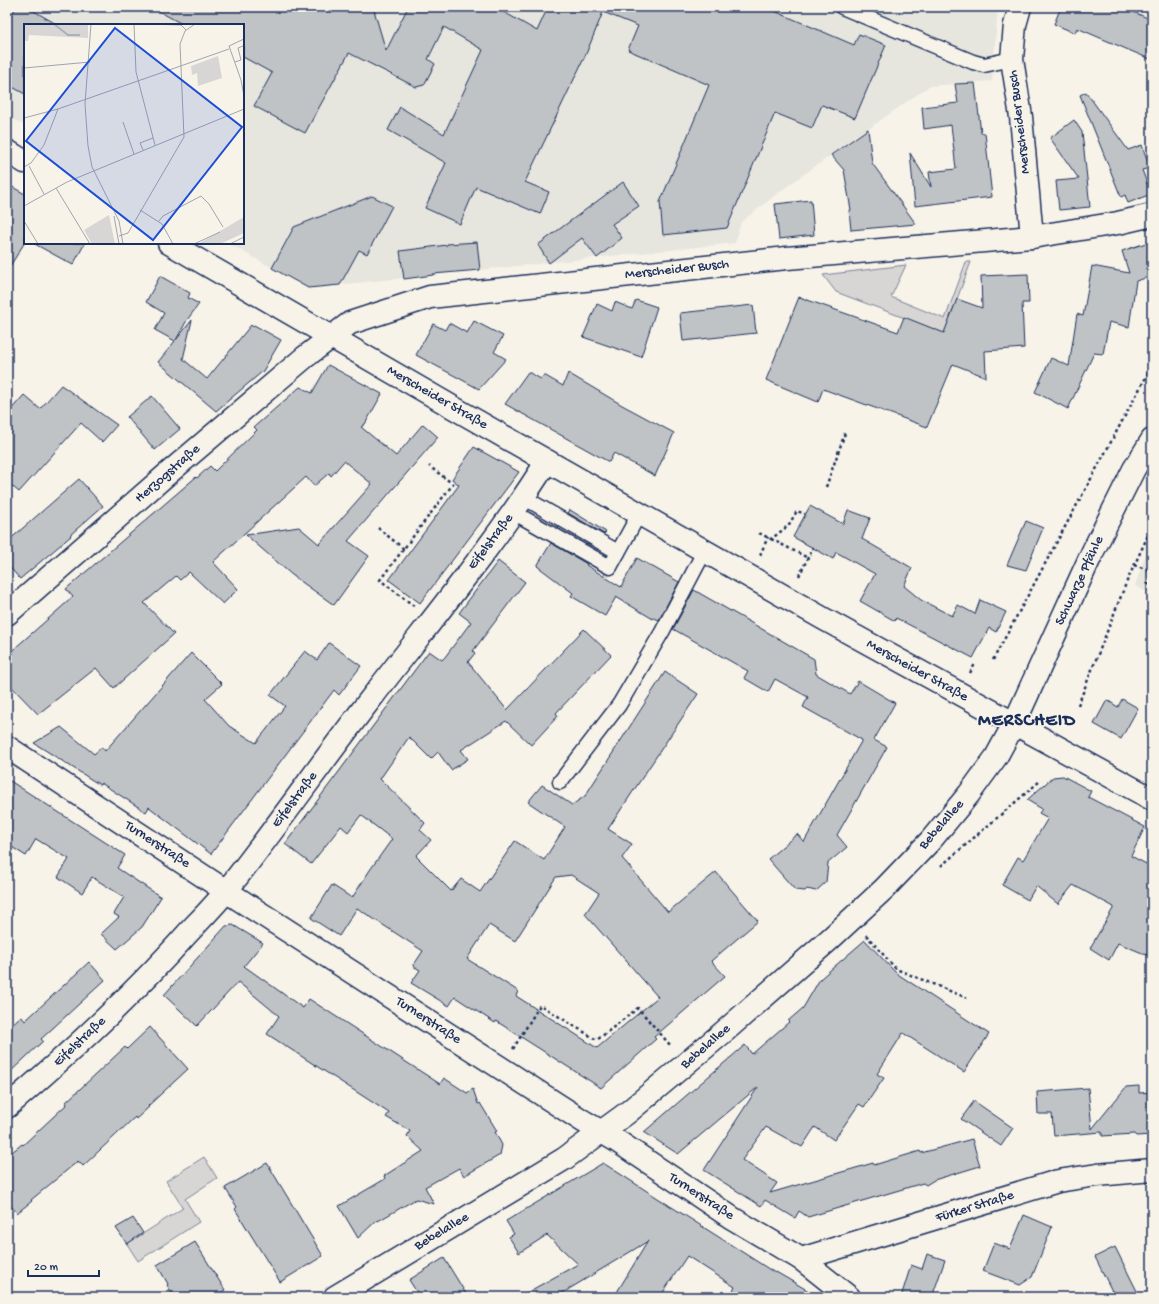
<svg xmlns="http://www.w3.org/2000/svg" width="1159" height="1304" viewBox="0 0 1159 1304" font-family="'Gochi Hand',sans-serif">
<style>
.built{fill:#e6e5de}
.green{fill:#d7d6d4;stroke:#798299}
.building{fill:#c0c3c5;stroke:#1b2f5e;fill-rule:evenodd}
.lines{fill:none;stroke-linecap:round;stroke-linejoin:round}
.lane-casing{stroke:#1b2f5e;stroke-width:17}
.street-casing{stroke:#1b2f5e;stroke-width:25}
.secondary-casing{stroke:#1b2f5e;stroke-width:25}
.path{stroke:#1b2f5e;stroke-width:2.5;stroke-dasharray:3 3;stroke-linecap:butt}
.lane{stroke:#f7f3e8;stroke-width:14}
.street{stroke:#f7f3e8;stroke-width:22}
.secondary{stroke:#f7f3e8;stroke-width:22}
.labels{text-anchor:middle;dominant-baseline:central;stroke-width:3.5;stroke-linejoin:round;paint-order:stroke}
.street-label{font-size:14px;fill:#1b2f5e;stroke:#f7f3e8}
.district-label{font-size:18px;font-weight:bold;letter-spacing:1px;fill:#1b2f5e;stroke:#f7f3e8}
.inset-river{fill:none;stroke:#acb0b9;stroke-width:2}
.inset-road{fill:none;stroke:#9fa5b1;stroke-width:1}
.view{fill:#1d4ed8;fill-opacity:0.15;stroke:#1d4ed8;stroke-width:2}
.inset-edge{fill:none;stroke:#1b2f5e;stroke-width:2}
</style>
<rect width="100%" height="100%" fill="#f7f3e8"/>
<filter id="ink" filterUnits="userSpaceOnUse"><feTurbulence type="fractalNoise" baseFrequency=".025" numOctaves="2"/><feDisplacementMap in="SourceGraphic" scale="8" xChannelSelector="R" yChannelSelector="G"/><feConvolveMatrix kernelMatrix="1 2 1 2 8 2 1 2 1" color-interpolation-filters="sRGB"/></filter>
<g filter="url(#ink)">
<g class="built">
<path d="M7 7H998L992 81 929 86 786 187 741 222 735 243 308 288 228 243H243V25H25V126L7 116Z"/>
<path d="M1152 535V594L1135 586Z"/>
</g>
<g class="green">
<path d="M966 262H971L944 333 836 292 823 275 906 265 891 297 945 319Z"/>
<path d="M204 1157 217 1178 185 1199 199 1222 138 1261 127 1244 183 1208 166 1181Z"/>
</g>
<g class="building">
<path d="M16 7H27L58 25H25V94L7 84V23Z"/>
<path d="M151 7H373L386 51 408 7H495L537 31 548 7H765L854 45 859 34 886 45 855 118 822 105 812 128 775 113 727 228 663 235 660 202 709 85 628 50 638 26 603 12 586 54 525 182 549 192 540 214 476 187 460 224 425 208 446 163 388 130 400 107 444 134 483 50 444 27 428 59 435 64 424 85 416 87 349 53 305 133 254 106 272 73 243 57V25H184Z"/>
<path d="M1061 7H1122L1152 20V60L1077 28 1075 33 1054 24Z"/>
<path d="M975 83 981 133H985L992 197 915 206 910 153 931 187 929 172 956 169 951 125 924 129 922 107 958 103 955 84Z"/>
<path d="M1086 92 1128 150 1142 145 1150 168 1142 170 1151 194 1128 203 1125 195 1121 197 1080 95Z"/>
<path d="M1074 120 1082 132 1090 207 1059 210 1056 181 1079 179 1050 138Z"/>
<path d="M868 129 872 163 916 224 851 230 849 210H851L844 170 831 155Z"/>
<path d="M623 182 639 206 612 224 622 238 597 258 582 238 549 263 538 245Z"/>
<path d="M7 184 25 194V242L7 271Z"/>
<path d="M372 196 392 206 367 254 359 250 340 285 308 288 272 268 294 227Z"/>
<path d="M811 200 814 235 779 239 775 204Z"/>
<path d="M1152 241V276L1136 281 1129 327 1109 322 1103 354 1094 353 1068 409 1035 392 1051 358 1069 366 1077 314 1083 316 1092 266 1129 273 1122 251Z"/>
<path d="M477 242 480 270 433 274V275L404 279 400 251 447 245V244Z"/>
<path d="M33 243H85L73 265Z"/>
<path d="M1028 274 1029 303H1022L1024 348 985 351 986 377 953 364 927 427 823 389 818 402 766 380 799 297 898 332 904 317 944 333 957 299 982 308 981 276Z"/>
<path d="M160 276 190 293 188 298 199 304 187 320 176 340 192 320 183 359 207 379 251 325 253 327 254 325 281 340 263 371 216 411 158 362 175 341 155 330 164 313 146 302Z"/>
<path d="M636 300 657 307 641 357 583 337 597 304 612 311 615 302 632 309Z"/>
<path d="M753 305 756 333 683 341 680 313Z"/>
<path d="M474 321 503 336 494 352 506 359 479 389 416 355 433 324 445 330 449 323 467 333Z"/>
<path d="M328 365 382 394 365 424 361 427 396 456 423 424 438 437 348 541 369 556 334 605 292 575 246 535 299 527 319 544 372 484 344 461 331 476 329 473 314 486 306 477 213 562 238 589 223 604 189 572 180 580 176 576 144 603 174 634 114 688 96 668 38 714 7 682V655L73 597 66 589 196 477 197 478 210 466 215 471 257 430 254 427 300 387 312 393Z"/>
<path d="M528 372 541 379 544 375 563 386 568 373 622 405 674 433 655 476 614 453 609 462 505 404Z"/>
<path d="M61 385 117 425 102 442 81 423 19 492 7 482V414L24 395 40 409Z"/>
<path d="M152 396 180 429 155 450 127 417Z"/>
<path d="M474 447 519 472 420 603 389 580 459 485 452 479Z"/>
<path d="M79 479 103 506 70 535 71 536 20 579 7 564V542Z"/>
<path d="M810 506 843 524 848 510 870 518 862 539 912 568 904 586 921 600 952 616 958 605 975 614 980 600 1006 612 996 632 989 628 973 658 896 618 895 621 860 601 875 574 836 552 833 559 793 537Z"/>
<path d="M570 510 606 532 604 534 568 513Z"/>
<path d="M1026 521 1043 528 1026 570 1007 565Z"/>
<path d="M551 543 587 564 586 565 621 587 637 558 679 582 659 620 654 618 653 619 616 597 605 616 571 596 573 593 537 566Z"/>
<path d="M498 561 525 582 473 651 475 653 468 662 507 710 584 629 611 655 556 713 558 716 531 745 506 721 461 750 468 759 451 770 438 752 431 759 409 737 380 779 425 823 420 830 431 840 416 856 451 891 461 879 480 892 515 841 544 860 565 827 528 802 542 785 572 805 585 796 665 672 698 694 608 829 632 844 622 858 668 912 716 872 758 921 711 961 725 976 654 1037 656 1039 601 1088 496 1021 495 1023 455 997 449 1006 411 983 420 970 413 966 423 951 357 908 339 936 311 918 332 885 352 898 370 870 392 839 361 815 348 832 341 826 311 864 285 844 429 651 442 660 445 657 471 622 459 613ZM571 875 599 893 585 914 658 997 597 1048 516 996 518 991 467 959 489 925 515 941 556 877Z"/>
<path d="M694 590 814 659 816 674 850 694 858 681 895 703 874 740 887 747 837 835 847 847 828 863 826 882 816 891 807 889 805 891 795 890 768 859 797 834 804 842 862 740 803 707 808 697 775 679 768 692 744 678 748 671 673 629Z"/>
<path d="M329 643 361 666 339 695 334 690 211 854 149 807 146 812 101 783 100 785 34 743 61 727 94 754 102 747 105 751 191 653 222 684 205 699 229 726 256 743 285 706 270 695 305 651 317 660Z"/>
<path d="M1122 699 1138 708 1121 739 1094 724 1107 700 1118 707Z"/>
<path d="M1063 776 1091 791 1088 797 1145 827 1131 856 1152 867V957L1118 943 1109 960 1090 948 1114 907 1073 885 1058 904 1036 886 1028 900 1002 885 1018 857 1023 860 1048 818 1039 813 1042 809 1027 800 1053 777Z"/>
<path d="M7 779 125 855 117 868 161 897 142 927 117 949 101 934 119 917 114 914 124 897 92 877 82 893 58 877 69 859 36 839 26 856 7 844Z"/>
<path d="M233 925 263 943 244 966 303 1008 309 999 440 1084 444 1078 467 1093 473 1089 478 1104 480 1103 497 1131 495 1132 502 1145 500 1155 464 1176 459 1168 425 1187 434 1204 416 1199 378 1221 377 1220 358 1238 339 1206 385 1179 384 1176 423 1151 407 1136 410 1131 386 1117 389 1113 267 1034 279 1016 238 982 197 1026 164 995 226 926Z"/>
<path d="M865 940 896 973 989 1034 964 1072 903 1033 877 1074 884 1078 864 1107 859 1104 834 1140 815 1127 802 1147 766 1127 742 1160 777 1183 770 1193 873 1163 874 1165 920 1151 921 1153 972 1139 980 1166 934 1180 926 1185 923 1183 808 1217 799 1211 795 1218 765 1200 761 1206 704 1170 758 1087 678 1154 644 1132 745 1045 752 1054 789 1022 788 1021 803 1008 820 979Z"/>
<path d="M89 962 105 980 41 1039 43 1041 7 1075V1029L21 1016 25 1021Z"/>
<path d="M150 1027 188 1069 148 1106 149 1107 136 1119 135 1117 83 1166 78 1161 31 1200 32 1201 17 1213 7 1201V1156L22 1144 23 1145 67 1104 66 1102 125 1047 127 1049Z"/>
<path d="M1139 1086V1093L1152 1092V1135L1136 1136 1134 1134 1102 1136V1132L1054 1136 1052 1114H1038L1037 1092 1088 1088 1092 1129 1126 1087Z"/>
<path d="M974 1101 1013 1128 1001 1146 961 1119Z"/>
<path d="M267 1163 323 1256 280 1282 235 1209 237 1207 225 1188Z"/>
<path d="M603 1163 775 1273 776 1272 819 1297H730L735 1287 687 1256 660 1297H614L648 1241 556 1297H519L578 1264 547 1235 519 1253 509 1237 514 1234 506 1221Z"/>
<path d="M1024 1215 1052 1227 1032 1277 1020 1285 983 1271 994 1243 1010 1249Z"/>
<path d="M133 1218 143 1233 127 1244 116 1228Z"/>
<path d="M195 1242 225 1290 214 1297H174L167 1285 168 1284 157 1265Z"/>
<path d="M1115 1247 1140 1297H1115L1095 1257Z"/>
<path d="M927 1254 945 1260 932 1297H901L911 1265 922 1269Z"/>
<path d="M444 1258 468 1297H420L409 1280Z"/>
</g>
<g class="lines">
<defs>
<g id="lane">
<path d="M842 7 973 62 984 65 1012 59"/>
<path d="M523 497 618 552"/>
<path d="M513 512 610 567 639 514"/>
<path d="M560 782 619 705 662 632 704 552"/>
</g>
<g id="street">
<path d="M1020 7 1015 25 1012 59 1021 117 1032 237"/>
<path d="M7 614 165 476 305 357 350 323 430 297 787 258 1032 237 1118 223 1152 215"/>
<path d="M7 747 226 891 583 1121 617 1141 732 1218 801 1259 849 1297"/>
<path d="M7 1107C70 1053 132 996 187 934 201 919 215 905 227 890 277 827 323 760 373 696 432 619 495 544 547 461"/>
<path d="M801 1259 1058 1181 1097 1175 1152 1170"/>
</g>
<g id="secondary">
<path d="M7 151 25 162"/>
<path d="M169 243 461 412 824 619 1152 799"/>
<path d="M335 1297 564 1159 627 1113 726 1030 830 939 884 889 931 840 969 794 996 757 1014 724 1093 551 1134 469 1152 440"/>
</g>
</defs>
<use href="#lane" class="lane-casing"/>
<use href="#street" class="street-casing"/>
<use href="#secondary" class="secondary-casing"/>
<g class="path">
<path d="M826 487 845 433"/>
<path d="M378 528 404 549"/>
<path d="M759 533 771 539 788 526 797 511 805 514"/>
<path d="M771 539 808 558"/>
<path d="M760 555 768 537"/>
<path d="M1134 565 1152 571"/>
<path d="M1152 572 1148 584 1152 585"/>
<path d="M799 576 813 547"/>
<path d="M414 606 380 580 453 484 429 466"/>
<path d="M993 660 1152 366"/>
<path d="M970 673 975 664"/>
<path d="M1078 705 1127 581 1152 527"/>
<path d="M941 866 1040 781"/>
<path d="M866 935 896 969 967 998"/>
<path d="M513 1049 540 1005 597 1040 638 1008 671 1046"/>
</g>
<use href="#lane" class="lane"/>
<use href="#street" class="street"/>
<use href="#secondary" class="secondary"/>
</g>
</g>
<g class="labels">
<g class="street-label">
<text transform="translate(1020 122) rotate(-97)">Merscheider Busch</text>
<text transform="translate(677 270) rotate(-6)">Merscheider Busch</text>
<text transform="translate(437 398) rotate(30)">Merscheider Straße</text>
<text transform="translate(168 474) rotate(-41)">Herzogstraße</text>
<text transform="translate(491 542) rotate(-53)">Eifelstraße</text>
<text transform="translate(1080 581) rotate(-65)">Schwarze Pfähle</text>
<text transform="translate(917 671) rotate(29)">Merscheider Straße</text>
<text transform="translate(295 800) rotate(-53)">Eifelstraße</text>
<text transform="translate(942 825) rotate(-49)">Bebelallee</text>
<text transform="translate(157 845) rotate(33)">Turnerstraße</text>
<text transform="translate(428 1021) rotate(33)">Turnerstraße</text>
<text transform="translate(80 1042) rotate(-43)">Eifelstraße</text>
<text transform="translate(706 1047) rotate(-41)">Bebelallee</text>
<text transform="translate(701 1197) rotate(33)">Turnerstraße</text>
<text transform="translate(975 1207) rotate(-17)">Fürker Straße</text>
<text transform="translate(442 1232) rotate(-31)">Bebelallee</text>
</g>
<g class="district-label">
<text x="1027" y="721">MERSCHEID</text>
</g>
</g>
<g transform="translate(24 24)">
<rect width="220" height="220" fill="#f7f3e8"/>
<path d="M0 0H64V14L5 11 4 17H0ZM194 32 198 54 174 62 173 49 168 51 167 42ZM85 191 91 220H68L60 206ZM220 193V209L196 220H174Z" fill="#d7d6d4"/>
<path class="inset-river" d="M30 0 44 11H56"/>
<path class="inset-road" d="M67 0 61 80 64 122 68 143 95 197 99 220M110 0 112 48 131 121M120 0 157 1 162 6M220 15 205 22 217 56 220 72M211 38 217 36 214 24 219 22M0 44 66 38M0 94 34 85 205 25M99 98 110 130M119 126 116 119 129 114M5 142 20 170M0 143 7 139 20 121 34 85M32 164 66 220M0 182 43 158 220 85M116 186 138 200 149 220M90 192 95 220M0 197 14 220M135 197 139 192 177 172 185 180 199 203M95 212 104 209 160 113 156 20 161 7 171 0M170 220 196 208M206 220 220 213"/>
<path class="view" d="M91 4 218 103 129 216 2 117Z"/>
<rect width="220" height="220" class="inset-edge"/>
</g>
<rect width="1159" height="1304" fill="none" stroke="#f7f3e8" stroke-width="24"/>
<rect x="12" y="12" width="1135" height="1280" fill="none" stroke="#1b2f5e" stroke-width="1.5" filter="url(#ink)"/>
<path d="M28 1270v6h71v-6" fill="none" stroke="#1b2f5e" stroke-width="2"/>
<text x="34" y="1270" font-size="12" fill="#1b2f5e" stroke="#f7f3e8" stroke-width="3" paint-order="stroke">20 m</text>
</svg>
